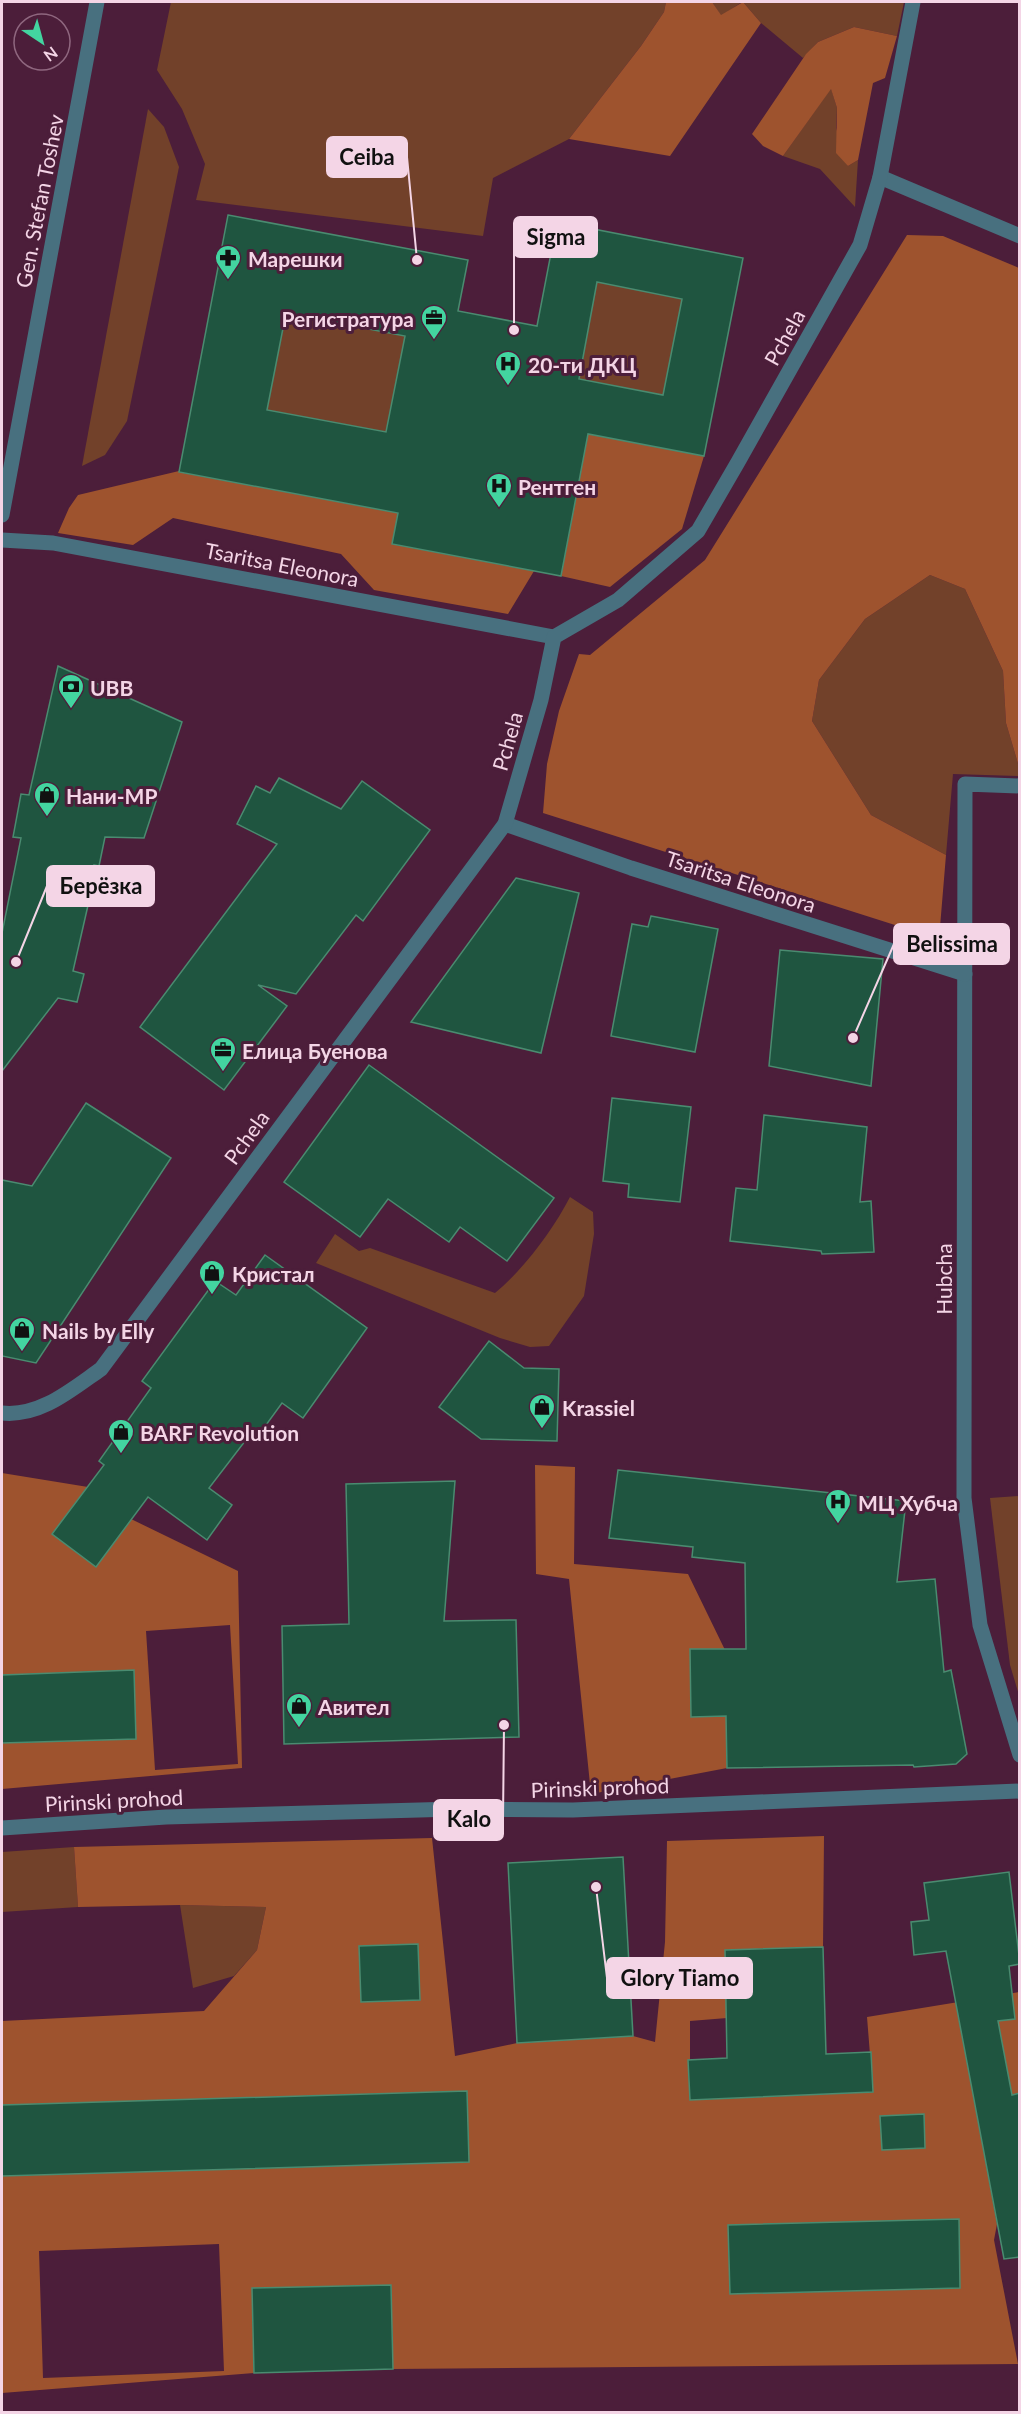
<svg xmlns="http://www.w3.org/2000/svg" width="1021" height="2414" viewBox="0 0 1021 2414" font-family="Lato,sans-serif">
<style>
.green{fill:#72412a}
.forest{fill:#9e532e;fill-rule:evenodd}
.building{fill:#1f5540;stroke:#4a8b70;stroke-width:1.5;fill-rule:evenodd}
.lines{fill:none;stroke-linecap:round;stroke-linejoin:round}
.minor{stroke:#48707f;stroke-width:15}
.labels{text-anchor:middle;dominant-baseline:central;stroke-width:6;stroke-linejoin:round;paint-order:stroke}
.street-label{font-size:21px;fill:#f4d5e6;stroke:#4c1e3a}
.poi-label{font-size:21px;font-weight:bold;fill:#f4d5e6;stroke:#4c1e3a;text-anchor:start}
.leader{fill:none;stroke:#f4d5e6;stroke-width:2}
.callout-dot{fill:#f4d5e6;stroke:#4c1e3a;stroke-width:2}
.callout{fill:#f4d5e6;stroke:#f4d5e6;stroke-width:2}
.callout-label{font-size:22px;text-anchor:middle;font-weight:bold;fill:#111}
</style>
<rect width="100%" height="100%" fill="#4c1e3a"/>
<g class="green">
<path d="M171 2H666L664 12 641 46 569 139 493 178 483 236 196 200 205 164 182 109 157 70Z"/>
<path d="M712 2H742L721 16Z"/>
<path d="M743 2H904L897 36 854 27 818 42 803 58 761 23Z"/>
<path d="M831 88 837 108 836 128 848 166 858 160 855 207 820 169 783 156Z"/>
<path d="M148 109 164 127 179 167 127 421 105 455 82 466Z"/>
<path d="M597 282 682 299 663 395 579 379Z"/>
<path d="M286 313 405 336 386 432 267 410Z"/>
<path d="M930 575 965 589 1003 671 1006 723 1019 767V776L953 774 946 855 871 815 812 721 819 680 865 619Z"/>
<path d="M570 1197 593 1212 594 1234 584 1296 549 1346 530 1347 500 1338 316 1263 335 1234 359 1251 370 1248 495 1293C524 1269 553 1230 570 1197Z"/>
<path d="M1019 1496H1020L1019 1695 1010 1665 990 1498Z"/>
<path d="M74 1847 78 1907 2 1912V1852Z"/>
<path d="M180 1905 266 1907 257 1950 234 1976 193 1988Z"/>
</g>
<g class="forest">
<path d="M666 2H712L721 15 743 2 761 23 670 156 569 139 641 46 664 12Z"/>
<path d="M854 27 897 36 885 78 873 83 858 160 848 166 836 153 837 108 831 89 783 156 763 146 752 134 806 54 818 42Z"/>
<path d="M907 235 943 236 1019 268V767L1006 723 1003 671 965 589 930 575 865 619 819 680 812 721 871 815 946 855 939 939 543 813 547 764 559 711 579 654 590 655 705 560Z"/>
<path d="M588 434 704 456 682 529 610 587 561 576Z"/>
<path d="M179 471 398 513 392 543 534 571 508 614 374 590 341 554 173 518 133 545 58 533 69 508 78 495Z"/>
<path d="M535 1465 575 1467 574 1564 688 1574 725 1650 727 1768 591 1794 569 1579 536 1574Z"/>
<path d="M2 1473 88 1487 131 1519 238 1571 242 1768 2 1789V1743L136 1739 133 1670 2 1675ZM230 1625 238 1764 155 1770 146 1631Z"/>
<path d="M824 1836 823 1947 725 1950 727 2018 690 2021V2100L873 2092 867 2017 1019 1992V2093L975 2102 997 2224 994 2240 1018 2364 393 2369 391 2285 252 2289 254 2373 2 2393V2021L204 2011 257 1950 266 1907 180 1905 78 1907 74 1847 432 1838 455 2056 517 2043 633 2036 655 2042 665 1942 667 1841ZM219 2244 224 2371 43 2378 39 2251Z"/>
</g>
<g class="building">
<path d="M228 215 468 260 458 311 537 326 557 222 743 258 704 456 588 434 561 576 392 544 398 513 179 472ZM597 282 682 299 663 395 579 379ZM286 313 405 336 386 432 267 410Z"/>
<path d="M58 666 182 722 144 838 105 837 99 866 94 865 89 901 73 971 84 974 77 1002 58 998 2 1071V933L21 838 13 837 21 794 29 795Z"/>
<path d="M279 778 341 809 362 781 430 830 363 921 356 915 296 994 258 985 287 1006 224 1090 140 1027 277 844 237 824 256 786 270 793Z"/>
<path d="M516 878 579 893 541 1053 411 1022Z"/>
<path d="M651 916 718 929 695 1052 611 1036 632 924 648 927Z"/>
<path d="M780 950 883 959 871 1086 769 1066Z"/>
<path d="M369 1065 554 1198 507 1261 460 1227 449 1242 388 1199 360 1237 284 1182Z"/>
<path d="M612 1098 691 1107 680 1202 628 1197 629 1184 603 1181Z"/>
<path d="M86 1103 171 1158 36 1363 2 1356V1180L32 1186Z"/>
<path d="M764 1115 867 1127 860 1202 871 1201 874 1252 822 1254 821 1251 730 1241 736 1188 757 1190Z"/>
<path d="M265 1255 367 1328 303 1418 282 1403 258 1436 252 1432 209 1488 232 1505 207 1540 148 1497 96 1567 52 1534 104 1465 99 1461 151 1388 142 1381 215 1281 236 1295Z"/>
<path d="M489 1341 524 1368 559 1369 557 1441 481 1439 439 1407Z"/>
<path d="M618 1470 906 1501 897 1582 935 1579 944 1672 951 1670 967 1754 956 1764 914 1767 913 1765 727 1768 726 1716 691 1717 690 1649H746L745 1563 692 1557 693 1547 609 1538Z"/>
<path d="M455 1481 444 1621 516 1620 519 1737 284 1744 282 1626 349 1624 346 1484Z"/>
<path d="M134 1670 136 1739 2 1743V1675Z"/>
<path d="M623 1857 633 2036 517 2043 508 1863Z"/>
<path d="M1009 1872 1020 1964 1009 1966 1015 2019 998 2021 1012 2095 1020 2093V2257L1004 2259 946 1951 914 1955 911 1922 929 1920 924 1883Z"/>
<path d="M418 1944 420 2000 361 2002 359 1946Z"/>
<path d="M823 1947 826 2054 871 2052 873 2092 690 2100 688 2060 727 2058 725 1950Z"/>
<path d="M467 2091 469 2162 2 2176V2105Z"/>
<path d="M924 2114 925 2148 882 2150 880 2116Z"/>
<path d="M959 2219 960 2288 730 2294 728 2225Z"/>
<path d="M391 2285 393 2369 254 2373 252 2288Z"/>
</g>
<g class="lines">
<g class="minor">
<path d="M880 177 1020 236"/>
<path d="M2 515 97 2"/>
<path d="M2 540 53 543 554 637"/>
<path d="M1020 786 965 784 964 1461V1498L980 1625 1020 1755"/>
<path d="M505 824 631 868 965 974"/>
<path d="M2 1413C40 1417 71 1390 101 1369L505 824 541 700 554 637 618 600 698 531 738 462 860 245 880 177 913 2"/>
<path d="M2 1828 166 1817 456 1809 573 1810 1020 1791"/>
</g>
</g>
<defs>
<symbol id="pharmacy-pin" viewBox="-11 -11 22 30"><path d="M0 17L-7.5 6A9.5 9.5 0 1 1 7.5 6Z" fill="#43d4a0" stroke="#4c1e3a"/><path d="M-2-6h4v4h4v4h-4v4h-4v-4h-4v-4h4Z" fill="#111"/></symbol>
<symbol id="office-pin" viewBox="-11 -11 22 30"><path d="M0 17L-7.5 6A9.5 9.5 0 1 1 7.5 6Z" fill="#43d4a0" stroke="#4c1e3a"/><path d="M-6-3h4V-5.5h4V-3h4V5H-6ZM-1-4.5V-3h2v-1.5ZM-6 0V1H6V0Z" fill="#111"/></symbol>
<symbol id="hospital-pin" viewBox="-11 -11 22 30"><path d="M0 17L-7.5 6A9.5 9.5 0 1 1 7.5 6Z" fill="#43d4a0" stroke="#4c1e3a"/><path d="M-5-5h3v3.5h4V-5h3V5h-3V1.5h-4V5h-3Z" fill="#111"/></symbol>
<symbol id="bank-pin" viewBox="-11 -11 22 30"><path d="M0 17L-7.5 6A9.5 9.5 0 1 1 7.5 6Z" fill="#43d4a0" stroke="#4c1e3a"/><path d="M-6-4H6V4H-6ZM0-2.3a2.3 2.3 0 1 0 0 4.6a2.3 2.3 0 1 0 0-4.6Z" fill="#111"/></symbol>
<symbol id="shop-pin" viewBox="-11 -11 22 30"><path d="M0 17L-7.5 6A9.5 9.5 0 1 1 7.5 6Z" fill="#43d4a0" stroke="#4c1e3a"/><path d="M-5-2.5h2.3a2.7 3.5 0 0 1 5.4 0H5L5.5 6h-11ZM-1.5-2.5h3a1.5 2.3 0 0 0-3 0Z" fill="#111"/></symbol>
</defs>
<g fill-rule="evenodd">
<use href="#pharmacy-pin" x="213" y="243" width="30" height="40"/>
<use href="#office-pin" x="419" y="303" width="30" height="40"/>
<use href="#hospital-pin" x="493" y="349" width="30" height="40"/>
<use href="#hospital-pin" x="484" y="471" width="30" height="40"/>
<use href="#bank-pin" x="56" y="672" width="30" height="40"/>
<use href="#shop-pin" x="32" y="780" width="30" height="40"/>
<use href="#office-pin" x="208" y="1035" width="30" height="40"/>
<use href="#shop-pin" x="197" y="1258" width="30" height="40"/>
<use href="#shop-pin" x="7" y="1315" width="30" height="40"/>
<use href="#shop-pin" x="527" y="1392" width="30" height="40"/>
<use href="#shop-pin" x="106" y="1417" width="30" height="40"/>
<use href="#hospital-pin" x="823" y="1487" width="30" height="40"/>
<use href="#shop-pin" x="284" y="1691" width="30" height="40"/>
</g>
<g class="labels">
<g class="street-label">
<text transform="translate(39 201) rotate(-79)">Gen. Stefan Toshev</text>
<text transform="translate(784 337) rotate(-61)">Pchela</text>
<text transform="translate(282 564) rotate(11)">Tsaritsa Eleonora</text>
<text transform="translate(507 741) rotate(-74)">Pchela</text>
<text transform="translate(741 881) rotate(18)">Tsaritsa Eleonora</text>
<text transform="translate(246 1137) rotate(-54)">Pchela</text>
<text transform="translate(943 1279) rotate(-90)">Hubcha</text>
<text transform="translate(600 1787) rotate(-2)">Pirinski prohod</text>
<text transform="translate(114 1800) rotate(-3)">Pirinski prohod</text>
</g>
<g class="poi-label">
<text x="248" y="258">Марешки</text>
<text x="414" y="318" text-anchor="end">Регистратура</text>
<text x="528" y="364">20-ти ДКЦ</text>
<text x="518" y="486">Рентген</text>
<text x="90" y="687">UBB</text>
<text x="66" y="795">Нани-МР</text>
<text x="242" y="1050">Елица Буенова</text>
<text x="232" y="1273">Кристал</text>
<text x="42" y="1330">Nails by Elly</text>
<text x="562" y="1407">Krassiel</text>
<text x="140" y="1432">BARF Revolution</text>
<text x="858" y="1502">МЦ Хубча</text>
<text x="318" y="1706">Авител</text>
</g>
</g>
<path class="leader" d="M417 260L407 157M514 330L514 237M16 962L47 886M853 1038L894 944M504 1725L503 1820M596 1887L607 1978"/>
<g class="callout-dot">
<circle cx="417" cy="260" r="6"/>
<circle cx="514" cy="330" r="6"/>
<circle cx="16" cy="962" r="6"/>
<circle cx="853" cy="1038" r="6"/>
<circle cx="504" cy="1725" r="6"/>
<circle cx="596" cy="1887" r="6"/>
</g>
<g class="callout">
<rect x="327" y="137" width="80" height="40" rx="6"/>
<rect x="514" y="217" width="83" height="40" rx="6"/>
<rect x="47" y="866" width="107" height="40" rx="6"/>
<rect x="894" y="924" width="115" height="40" rx="6"/>
<rect x="434" y="1800" width="69" height="40" rx="6"/>
<rect x="607" y="1958" width="145" height="40" rx="6"/>
</g>
<g class="callout-label">
<text x="367" y="165">Ceiba</text>
<text x="556" y="245">Sigma</text>
<text x="101" y="894">Берёзка</text>
<text x="952" y="952">Belissima</text>
<text x="469" y="1827">Kalo</text>
<text x="680" y="1986">Glory Tiamo</text>
</g>
<rect width="1021" height="2414" fill="none" stroke="#f4d5e6" stroke-width="6"/>
<g transform="translate(42 42) rotate(144)"><circle r="28" fill="#4c1e3a" stroke="#8f677f" stroke-width="1.5"/>
<path d="M0-4.5L10 22L0 15L-10 22Z" fill="#43d4a0"/>
<text y="-9" font-size="16" font-weight="bold" text-anchor="middle" fill="#f4d5e6">N</text>
</g>
</svg>
